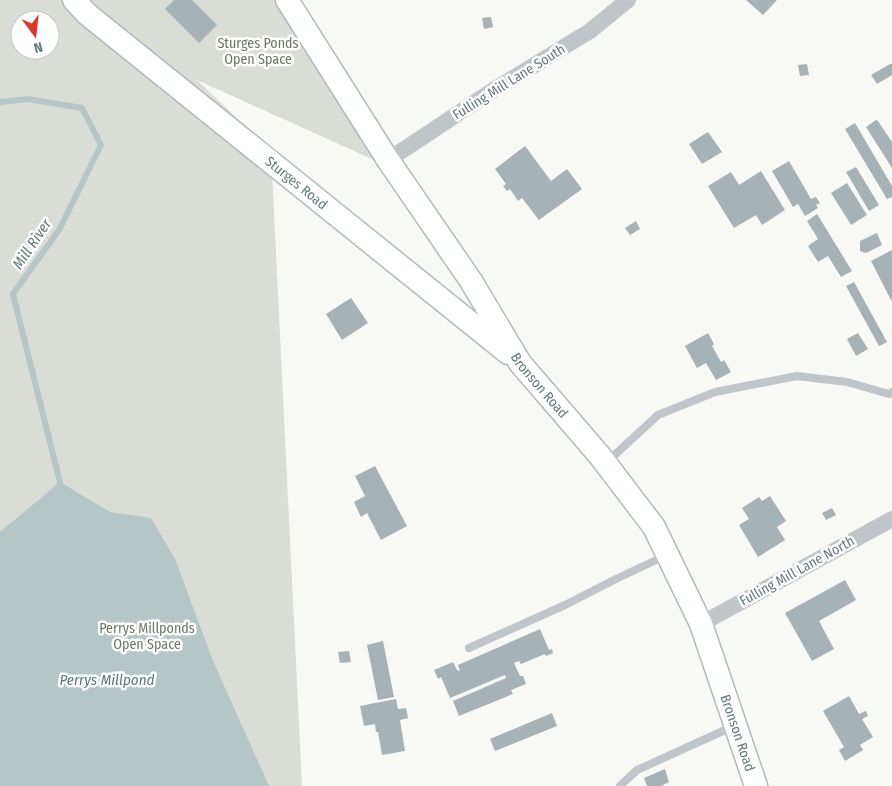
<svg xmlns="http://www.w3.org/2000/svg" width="892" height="786" viewBox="0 0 892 786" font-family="'Fira Sans Condensed',sans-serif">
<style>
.green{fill:#d9ddd5;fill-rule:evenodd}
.water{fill:#b5c6c7}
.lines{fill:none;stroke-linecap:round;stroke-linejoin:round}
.stream{stroke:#b5c6c7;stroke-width:6}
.building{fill:#a6b2b5}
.secondary-casing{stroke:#b1babd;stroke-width:25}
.service{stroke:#bfc5c8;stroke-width:8}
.minor{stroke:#bfc5c8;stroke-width:16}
.secondary{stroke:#fff;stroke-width:22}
.labels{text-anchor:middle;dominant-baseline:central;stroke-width:5;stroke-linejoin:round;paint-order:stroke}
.park-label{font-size:14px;fill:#6a7962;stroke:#fff}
.street-label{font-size:14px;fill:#637981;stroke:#fff}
.water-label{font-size:15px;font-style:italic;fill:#5e787b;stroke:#fff}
</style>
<rect width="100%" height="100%" fill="#f8f8f5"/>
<path class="green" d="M0 0H289L374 160 197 80 271 151 302 786H0ZM20 20H50V50H20Z"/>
<path class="water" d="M60 482 110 512 151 518 175 559 213 661 269 786H0V532Z"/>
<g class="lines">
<path class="stream" d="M0 102 28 99 82 108 101 145 59 230 13 294 60 482 59 489"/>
</g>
<g class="building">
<path d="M174 0H192L217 25 199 43 165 9Z"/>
<path d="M746 0H777L763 15Z"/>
<path d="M491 17 493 27 484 29 482 18Z"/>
<path d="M807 64 809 75 800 76 798 65Z"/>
<path d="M890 64H892V75L877 84 871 75Z"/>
<path d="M876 120 878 121 892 142V168L866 127Z"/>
<path d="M855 123 892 186V197L887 199 845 129Z"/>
<path d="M708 132 722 152 702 164 689 144Z"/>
<path d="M525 146 551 181 567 169 582 189 539 220 522 198 518 201 510 189 507 191 503 186 506 184 495 169Z"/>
<path d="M789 161 811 199 816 197 820 203 816 205 818 208 805 216 798 204 793 207 772 171Z"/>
<path d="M856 167 879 205 869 211 846 172Z"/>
<path d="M761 171 785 210 762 225 756 215 734 228 708 186 731 172 739 185Z"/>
<path d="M847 183 867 215 851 225 831 193Z"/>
<path d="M817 214 852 271 841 277 828 256 818 262 808 246 818 239 807 221Z"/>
<path d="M636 221 640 229 630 235 625 228Z"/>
<path d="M877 233 882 245 866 253 860 251V241Z"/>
<path d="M892 250V302L871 261Z"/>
<path d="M854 282 887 342 879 346 846 286Z"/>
<path d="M351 298 368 323 342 340 326 314Z"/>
<path d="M708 333 714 344 712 346 721 362 724 360 731 372 716 380 706 363 697 368 685 346Z"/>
<path d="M858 333 868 349 856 356 847 339Z"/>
<path d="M375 466 407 526 381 540 367 513 361 517 354 502 365 496 355 476Z"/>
<path d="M770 496 786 521 777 527 785 540 758 557 739 525 749 519 742 508 759 497 762 501Z"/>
<path d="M832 508 836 515 826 520 822 513Z"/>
<path d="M845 580 856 600 819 621 834 649 812 661 785 613Z"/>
<path d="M540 629 549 650 552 649 553 653 546 656 545 654 521 664 519 661 514 663 520 676H523L526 684 511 690 513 694 459 716 453 701 506 678 505 675 450 698 441 677 438 679 434 670 453 662 457 670 460 671 458 665Z"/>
<path d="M383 641 394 697 378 700 367 645Z"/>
<path d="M349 651 351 662 340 663 338 652Z"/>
<path d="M849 696 859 714 866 711 868 716 862 719 873 737 860 745 863 750 845 761 839 750 844 747 823 711Z"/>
<path d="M396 699 398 709 406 708 408 718 400 720 405 751 382 755 378 732H376L375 724 364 726 360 706Z"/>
<path d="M552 713 557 726 495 751 490 739Z"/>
<path d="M665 769 669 782 661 786H647L644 778Z"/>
</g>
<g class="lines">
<defs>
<g id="secondary">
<path id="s1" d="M74 0 87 14 508 353"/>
<path id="s2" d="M287 0 388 160 471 281 520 363 600 456 654 527 701 624 756 786"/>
</g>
</defs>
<use href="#secondary" class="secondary-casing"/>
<g class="service">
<path d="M608 461 658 415 715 392 797 376 847 382 889 394 892 392"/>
<path d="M469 648 565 605 618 578 667 555"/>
<path d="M620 786 637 770 734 726"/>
</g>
<g class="minor">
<path d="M388 160 495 89 590 31 628 0"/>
<path d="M701 624 892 519"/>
</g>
<use href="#secondary" class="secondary"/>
</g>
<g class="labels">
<g class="park-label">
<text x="258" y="43">Sturges Ponds<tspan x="258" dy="16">Open Space</tspan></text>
<text x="147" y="628">Perrys Millponds<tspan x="147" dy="16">Open Space</tspan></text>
</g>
<g class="street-label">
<text transform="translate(509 82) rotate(-32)">Fulling Mill Lane South</text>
<text stroke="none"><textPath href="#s1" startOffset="288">Sturges Road</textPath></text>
<text stroke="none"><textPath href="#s2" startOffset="461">Bronson Road</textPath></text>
<text transform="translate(797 571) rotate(-29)">Fulling Mill Lane North</text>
<text stroke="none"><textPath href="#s2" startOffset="866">Bronson Road</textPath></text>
</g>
<g class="water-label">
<text transform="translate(32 244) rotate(-56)">Mill River</text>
<text x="107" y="680">Perrys Millpond</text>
</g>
</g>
<g transform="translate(35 35) rotate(165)"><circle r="24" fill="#ffffff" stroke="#c1c9cd"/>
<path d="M0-4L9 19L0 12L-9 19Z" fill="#e53429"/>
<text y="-8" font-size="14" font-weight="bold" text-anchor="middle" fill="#637981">N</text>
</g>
</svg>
